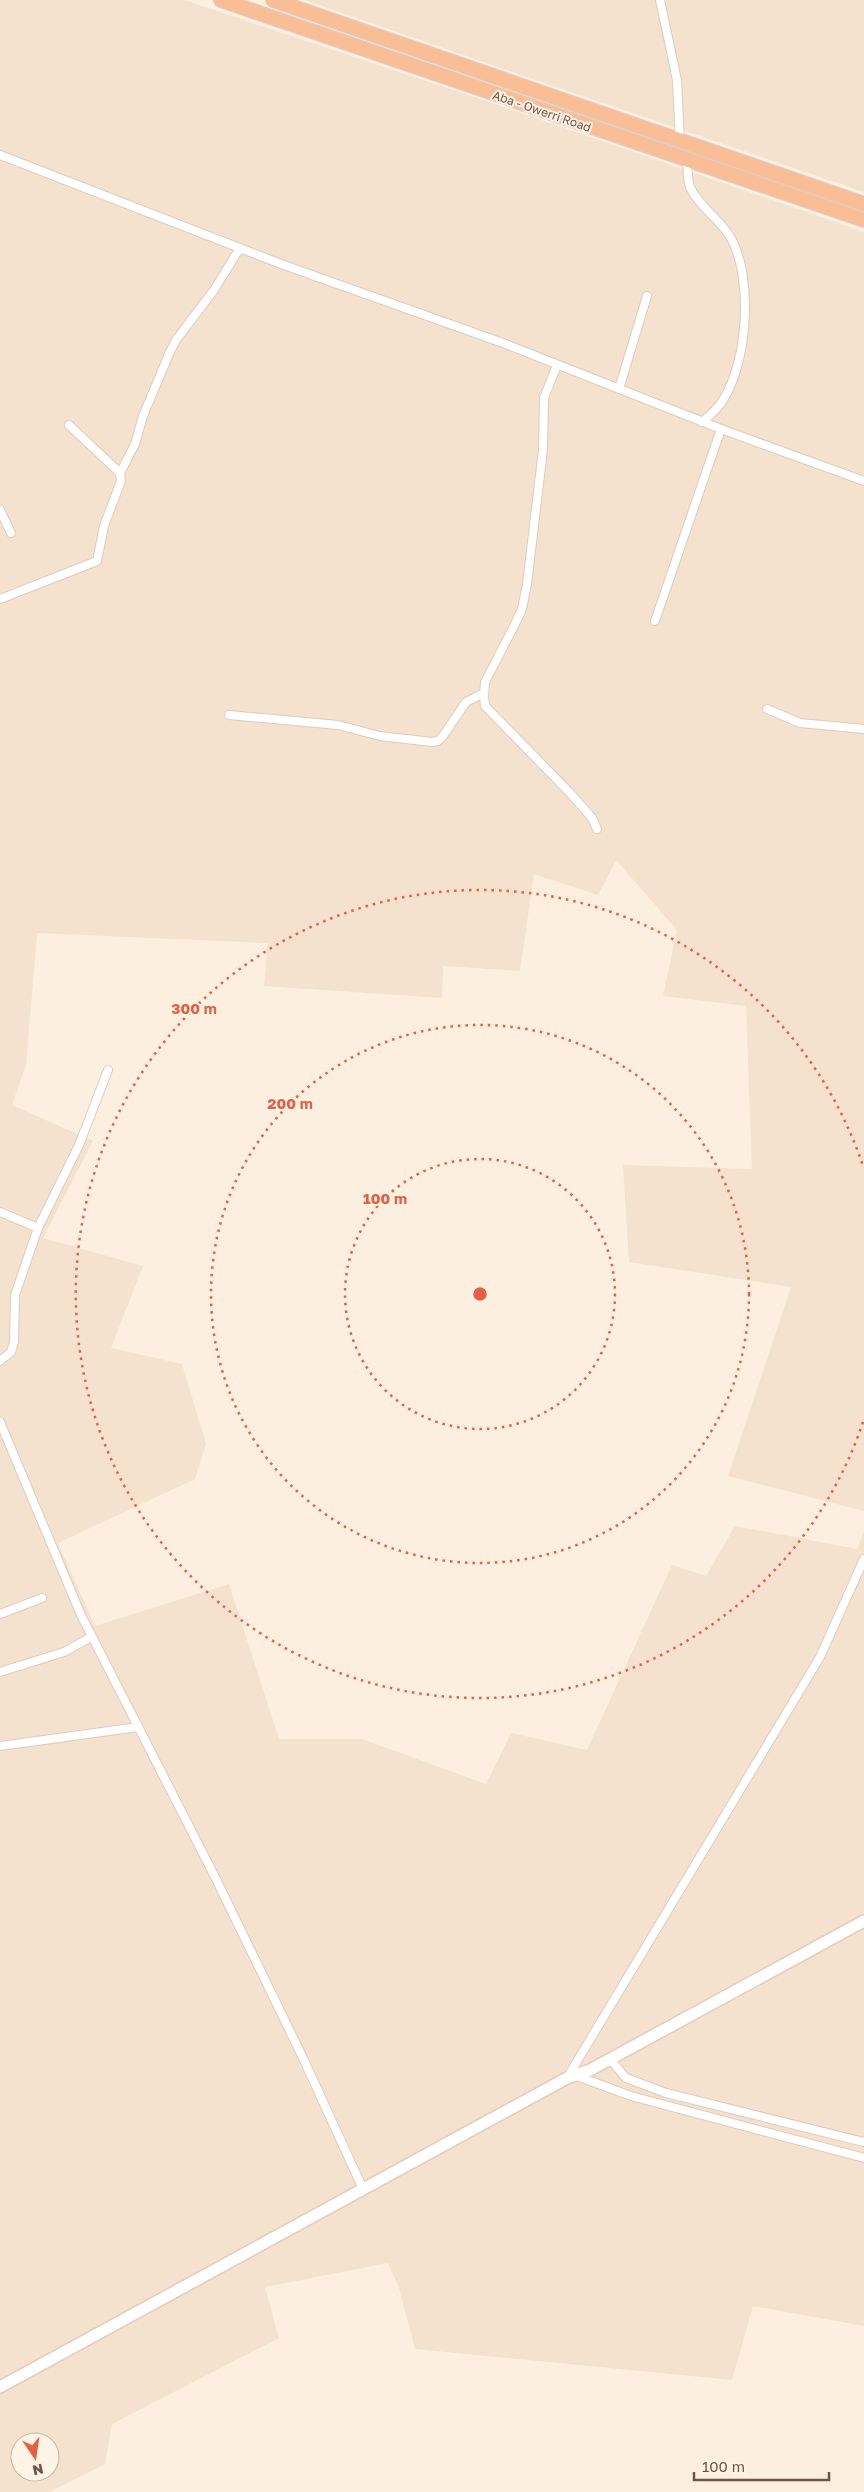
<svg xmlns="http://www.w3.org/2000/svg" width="864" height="2492" viewBox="0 0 864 2492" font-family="'Golos Text',sans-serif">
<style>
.residential{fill:#f4e1ce;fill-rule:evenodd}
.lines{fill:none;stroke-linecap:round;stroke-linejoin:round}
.minor-casing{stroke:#e0cbbc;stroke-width:10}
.secondary-casing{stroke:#e5ccba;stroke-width:14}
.trunk-casing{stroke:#d8cfcb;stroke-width:16}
.minor{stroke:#fff;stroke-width:8}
.secondary{stroke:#fff;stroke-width:11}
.trunk{stroke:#fabe96;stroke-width:14}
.ring{fill:none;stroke:#e75f43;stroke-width:2.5;stroke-dasharray:2.5 5}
.labels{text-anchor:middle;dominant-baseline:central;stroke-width:4;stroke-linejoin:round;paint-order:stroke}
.street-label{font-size:12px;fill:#725447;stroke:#fff4e5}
.centre{fill:#e75f43;stroke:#fff4e5;stroke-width:2.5}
.ring-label{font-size:15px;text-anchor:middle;font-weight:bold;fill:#e75f43;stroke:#fff4e5;stroke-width:4;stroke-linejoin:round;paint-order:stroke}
</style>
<rect width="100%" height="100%" fill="#fcefdf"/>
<g class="residential">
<path d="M0 0H184L501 106 864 232V1511L728 1476 791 1287 629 1262 623 1165 752 1169 746 1006 663 996 677 930 616 860 598 895 534 874 520 971 443 966 442 998 264 986 268 943 37 933 26 1065 12 1105 93 1141 43 1238 143 1266 111 1348 182 1364 206 1444 195 1479 58 1543 95 1626 229 1584 279 1739H362L486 1784 511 1733 587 1750 672 1565 706 1576 735 1526 857 1549 864 1531V2326L753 2306 732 2380 415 2349 399 2288 388 2263 265 2287 279 2338 112 2424 105 2464 49 2492H0ZM20 2442H50V2472H20Z"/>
<path d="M305 0H864V192L501 68Z"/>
</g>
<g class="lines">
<defs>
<g id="minor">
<path d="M660 0 677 80 680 142"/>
<path d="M0 155 281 264 503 343 721 429 864 481"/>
<path d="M687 161C688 169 687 179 690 187 699 207 720 219 731 238 753 278 748 361 723 400 718 409 710 415 702 422"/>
<path d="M557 365 544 398 543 450 527 584 522 609 514 626 485 682 484 697 485 706 571 794 592 818 597 829"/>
<path d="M619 389 647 296"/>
<path d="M120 473 135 444 143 416 169 354 176 340 214 290 240 248"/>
<path d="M0 510 11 533"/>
<path d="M0 599 97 561 104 526 121 481 120 473 69 425"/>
<path d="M655 621 721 429"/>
<path d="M767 709 800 723 864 729"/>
<path d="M229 715 338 725 380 736 432 742 438 741 443 736 466 702 484 693"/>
<path d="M0 1212 38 1228"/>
<path d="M0 1361 11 1352 14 1342 15 1295 38 1228 79 1145 108 1070"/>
<path d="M0 1422 81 1615 215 1877 303 2058 363 2189"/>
<path d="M0 1614 42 1598"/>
<path d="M0 1672 64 1652 91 1637"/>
<path d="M0 1746 138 1727"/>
<path d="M610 2059 626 2078 666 2093 864 2142"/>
<path d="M574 2075 631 2096 864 2158"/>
<path d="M567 2078 820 1657 864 1559"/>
</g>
<path id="secondary" d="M0 2387 567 2078 590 2070 864 1921"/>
<g id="trunk">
<path d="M221 0 864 220"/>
<path d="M273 0 864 204"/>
</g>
</defs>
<use href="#minor" class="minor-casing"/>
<use href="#secondary" class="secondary-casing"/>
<use href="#trunk" class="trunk-casing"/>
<use href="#minor" class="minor"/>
<use href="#secondary" class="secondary"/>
<use href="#trunk" class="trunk"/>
</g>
<g class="ring">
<circle cx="480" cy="1294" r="135"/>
<circle cx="480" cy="1294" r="269"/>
<path d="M863 1422A404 404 0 1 1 863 1166"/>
</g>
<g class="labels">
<g class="street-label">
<text transform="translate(542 111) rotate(19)">Aba - Owerri Road</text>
</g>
</g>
<circle cx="480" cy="1294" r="8" class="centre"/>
<g class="ring-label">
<text x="194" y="1014">300 m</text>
<text x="290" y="1109">200 m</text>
<text x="385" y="1204">100 m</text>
</g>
<g transform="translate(35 2457) rotate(167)"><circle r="24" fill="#fff4e5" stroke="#c7b4a6"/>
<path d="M0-4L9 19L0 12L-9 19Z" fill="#e75f43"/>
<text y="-8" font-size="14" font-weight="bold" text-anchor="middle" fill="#725447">N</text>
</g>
<path d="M694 2472v8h135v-8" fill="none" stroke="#725447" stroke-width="2.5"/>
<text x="702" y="2472" font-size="15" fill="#725447" stroke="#fff4e5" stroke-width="4" paint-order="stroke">100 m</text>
</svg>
